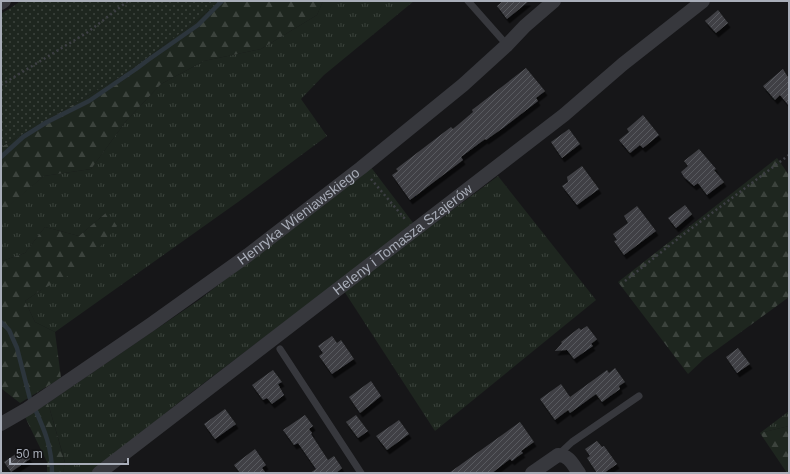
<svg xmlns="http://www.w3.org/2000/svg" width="790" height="474" viewBox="0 0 790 474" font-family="Arial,sans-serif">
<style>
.grass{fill:url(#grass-tufts)}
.forest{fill:url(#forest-firs)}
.park{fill:url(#park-dots)}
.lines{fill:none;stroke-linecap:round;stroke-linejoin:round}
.stream{stroke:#2c353c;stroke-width:4.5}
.building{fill:url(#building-hatch);filter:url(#shadow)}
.path{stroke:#3d3f44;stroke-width:2.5;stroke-dasharray:2 3;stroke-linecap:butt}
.service{stroke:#37383d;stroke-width:7}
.minor{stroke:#37383d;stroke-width:14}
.labels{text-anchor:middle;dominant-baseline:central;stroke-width:4;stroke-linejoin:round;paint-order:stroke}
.street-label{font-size:14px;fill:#a8adb8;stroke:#111113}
</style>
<defs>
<pattern id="grass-tufts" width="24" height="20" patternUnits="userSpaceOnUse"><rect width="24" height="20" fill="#1e261f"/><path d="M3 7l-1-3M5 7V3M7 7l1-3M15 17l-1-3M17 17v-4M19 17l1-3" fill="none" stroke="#3c433d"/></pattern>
<pattern id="forest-firs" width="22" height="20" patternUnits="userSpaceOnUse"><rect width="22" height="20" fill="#1e261f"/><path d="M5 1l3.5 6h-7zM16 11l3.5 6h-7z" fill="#3c433d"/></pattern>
<pattern id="park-dots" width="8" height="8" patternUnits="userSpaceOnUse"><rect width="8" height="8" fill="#1e261f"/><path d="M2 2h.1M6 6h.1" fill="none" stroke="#3c433d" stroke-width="1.8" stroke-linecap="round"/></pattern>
<pattern id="building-hatch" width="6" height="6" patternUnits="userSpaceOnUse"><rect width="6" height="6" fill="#404145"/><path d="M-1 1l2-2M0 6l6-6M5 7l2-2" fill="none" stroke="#595a5e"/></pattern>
<filter id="shadow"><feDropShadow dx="2.5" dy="4.5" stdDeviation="0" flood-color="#0009"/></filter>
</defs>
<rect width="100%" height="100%" fill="#161618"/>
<g class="grass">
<path d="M323 1H414L324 75 301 99 327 136 238 202 55 332 35 322 25 301 41 290 107 212 79 236 45 227 25 253 2 261V211L44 176 91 169 126 121 161 84 204 61 261 49 317 15Z"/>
<path d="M370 166 414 224 188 395 91 473H63L65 462 48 403 199 300Z"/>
<path d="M498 176 596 300 435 431 344 291Z"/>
<path d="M789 411V426L760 433Z"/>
</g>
<g class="forest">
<path d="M220 1H323L317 15 261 49 204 61 161 84 126 121 91 169 44 176 3 211 2 261 25 253 45 227 79 236 107 212 117 226 83 268 41 290 25 301 35 322 55 332 61 378 20 403 2 389 1 386V147L128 72 195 22Z"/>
<path d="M777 158 789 175V297L704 359 688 374 618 282Z"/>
<path d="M48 403 65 463 63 473H47V462L25 417Z"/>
<path d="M789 426V473H787L760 433Z"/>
</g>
<path class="park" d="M21 1H220L195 22 128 72 1 147V14Z"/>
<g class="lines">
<g class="stream">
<path d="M1 157 23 137 47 122 89 101 136 69 148 60 198 25 222 1"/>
<path d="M1 322 9 330 17 348 30 399"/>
<path d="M35 409C45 431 52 448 52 473"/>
</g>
</g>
<g class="building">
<path d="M503 1H529L507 19 497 6Z"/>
<path d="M718 10 728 23 716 33 705 21Z"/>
<path d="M526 68 545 91 536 98 538 101 503 128 486 140 485 139 461 157 463 160 410 200 392 175 398 171 396 169 451 127 453 129 473 112 472 110Z"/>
<path d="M783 69 789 79V106L780 95 775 100 763 86Z"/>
<path d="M643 115 659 135 643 148 640 145 630 153 619 140 629 132 627 129Z"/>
<path d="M569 129 580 144 562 158 551 142Z"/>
<path d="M699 149 716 169 714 170 724 182 707 195 698 183 694 186 684 177 681 172 688 166 684 161Z"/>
<path d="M582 166 599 189 577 205 562 186 568 182 567 177Z"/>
<path d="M685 205 692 214 676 228 668 218Z"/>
<path d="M637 206 656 231 624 255 614 241 617 240 613 234 628 223 624 216Z"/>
<path d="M587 326 597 339 591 344 593 346 574 359 567 350 555 351 562 343 561 342 579 328 581 330Z"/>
<path d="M332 336 337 343 341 340 354 359 332 374 319 356 323 353 318 346Z"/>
<path d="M738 348 750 364 737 373 726 357Z"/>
<path d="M615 368 625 382 619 386 620 389 602 402 596 394 570 413 568 410 555 420 540 399 561 384 570 397 607 370 609 373Z"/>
<path d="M273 370 282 382 278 384 284 395 272 404 267 398 263 400 252 385Z"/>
<path d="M371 381 381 396 360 413 349 397Z"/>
<path d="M225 409 236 424 215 439 204 424Z"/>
<path d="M305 415 313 426 309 429 312 433 311 434 328 460 334 456 342 468 336 473H310L316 469 298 443 294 445 283 430Z"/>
<path d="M356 415 368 431 358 438 346 422Z"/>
<path d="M399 420 409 434 387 450 376 436Z"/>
<path d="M520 422 534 442 521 451 523 453 517 457 512 461 510 459 492 473H449Z"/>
<path d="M597 441 602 447 604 446 617 464 604 473H597L587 458 590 456 585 449Z"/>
<path d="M23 449 30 459 11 472 4 462Z"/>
<path d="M255 449 266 465 262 468 266 473H240L234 465Z"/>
</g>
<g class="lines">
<g class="path">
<path d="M1 85 88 32 128 1"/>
<path d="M371 179 405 219"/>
<path d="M625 281 684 234 789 155"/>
</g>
<g class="service">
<path d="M468 1 507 45"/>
<path d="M280 349 361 473"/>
<path d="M558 455 572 442 639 396"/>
</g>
<g class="minor">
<path d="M1 3 4 1"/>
<path id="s1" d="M1 424 27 409 150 325 248 255 361 168 463 85 507 45 525 26 554 1"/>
<path id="s2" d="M99 473 564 115 623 64 703 1"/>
<path d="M532 473 558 455C569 455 573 465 579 473"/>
</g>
</g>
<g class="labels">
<g class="street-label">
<text stroke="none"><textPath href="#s1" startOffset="363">Henryka Wieniawskiego</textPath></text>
<text stroke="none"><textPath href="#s2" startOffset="383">Heleny i Tomasza Szajerów</textPath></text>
</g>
</g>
<rect width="790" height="474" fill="none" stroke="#a8adb8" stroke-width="4"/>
<path d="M10 458v6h118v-6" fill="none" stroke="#a8adb8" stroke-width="2"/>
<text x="16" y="458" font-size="12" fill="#a8adb8" stroke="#111113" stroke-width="3" paint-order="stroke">50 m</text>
</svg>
